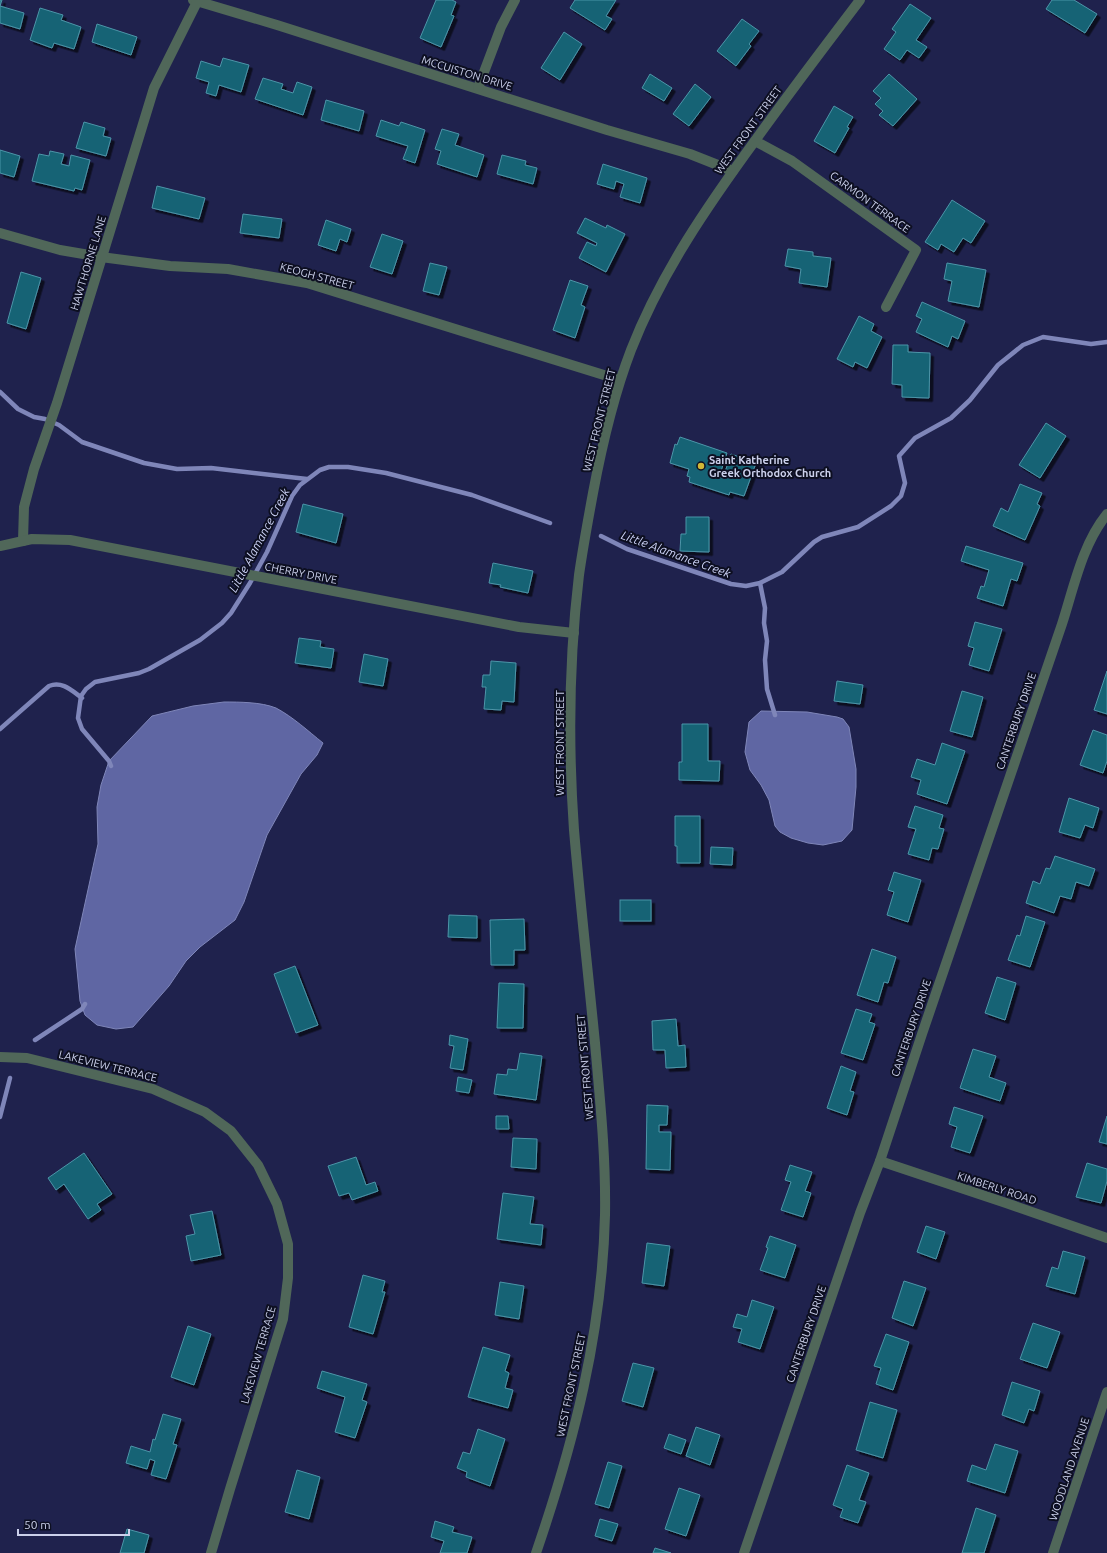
<svg xmlns="http://www.w3.org/2000/svg" width="1107" height="1553" viewBox="0 0 1107 1553" font-family="Ubuntu,sans-serif">
<style>
.water{fill:#5f66a3;stroke:#7f86b9}
.lines{fill:none;stroke-linecap:round;stroke-linejoin:round}
.stream{stroke:#7f86b9;stroke-width:4.5}
.building{fill:#136375;stroke:#4d95a8;filter:url(#shadow)}
.minor{stroke:#506759;stroke-width:10}
.tertiary{stroke:#506759;stroke-width:10}
.poi-dot{fill:#d1b736;stroke:#0d0f21;stroke-width:1.5}
.labels{text-anchor:middle;dominant-baseline:central;stroke-width:4;stroke-linejoin:round;paint-order:stroke}
.street-label{font-size:11px;fill:#cbd0eb;stroke:#0d0f21}
.poi-label{font-size:11px;font-weight:bold;fill:#cbd0eb;stroke:#0d0f21;text-anchor:start}
.water-label{font-size:12px;font-style:italic;fill:#ced4f8;stroke:#0d0f21}
</style>
<defs>
<filter id="shadow"><feDropShadow dx="3.5" dy="3.5" stdDeviation="0" flood-color="#0009"/></filter>
</defs>
<rect width="100%" height="100%" fill="#1f224d"/>
<g class="water">
<path d="M224 702C239 702 261 702 276 708 293 717 308 731 323 743L317 755 301 774 267 835 244 902 235 920 200 947 186 961 169 986 133 1027 116 1029 97 1025 85 1015 80 1001 75 949 98 844 97 807 101 785 109 761 152 716 193 706Z"/>
<path d="M761 711 807 712 837 717 843 719 849 727 856 769V787L852 830 842 841 823 845 808 843 791 838 780 832 775 826 769 800 761 785 750 770 745 752 749 722Z"/>
</g>
<g class="lines">
<g class="stream">
<path d="M0 392 18 409 34 417 45 419 59 425 82 442 144 463 177 469 211 468 307 479"/>
<path d="M601 536 627 549 731 584 746 586 760 583 782 572 814 542 822 537 858 527 891 506 901 496 905 483 899 456 915 438 951 418 970 400 998 365 1023 345 1043 337 1091 344 1107 342"/>
<path d="M760 583 765 608 764 623 767 641 765 660 767 689 775 715"/>
<path d="M0 729 49 686C62 681 71 690 82 698"/>
<path d="M111 766 109 761 82 729 78 718 81 696 86 689 95 682 139 673 149 669 200 640 222 623 231 613 250 583 267 552 292 496 300 485 320 470 329 467H348L386 473 472 495 550 523"/>
<path d="M35 1040 82 1009 85 1004"/>
<path d="M0 1117 10 1078"/>
</g>
</g>
<g class="building">
<path d="M0 0H2L0 6 24 13 20 29 0 23Z"/>
<path d="M436 0H452L456 2 451 15 454 16 441 47 420 38Z"/>
<path d="M575 0H616L606 16 612 19 605 30 570 8Z"/>
<path d="M1052 0H1074L1097 14 1085 33 1046 9Z"/>
<path d="M910 4 931 18 916 40 927 47 919 58 907 50 900 60 884 49 896 32 892 29Z"/>
<path d="M40 8 63 15 61 20 81 27 74 49 54 43 52 48 30 40Z"/>
<path d="M742 19 759 31 749 44 751 46 736 66 717 51Z"/>
<path d="M97 24 137 37 131 55 92 42Z"/>
<path d="M564 32 582 44 560 80 541 68Z"/>
<path d="M223 58 249 65 241 92 219 85 216 96 206 93 209 82 196 78 201 61 220 67Z"/>
<path d="M650 74 672 88 664 101 642 88Z"/>
<path d="M889 74 917 99 893 126 879 115 883 111 875 104 881 98 873 91Z"/>
<path d="M263 78 283 84 281 89 293 93 297 82 312 87 303 115 255 99Z"/>
<path d="M695 84 711 97 689 126 673 114Z"/>
<path d="M326 100 364 111 359 131 321 120Z"/>
<path d="M834 106 853 117 847 127 849 128 835 153 814 141Z"/>
<path d="M381 120 399 126 401 122 425 130 415 163 403 159 408 146 376 136Z"/>
<path d="M84 122 105 128 103 136 111 138 106 156 76 148Z"/>
<path d="M442 129 459 134 455 145 484 155 477 177 437 164 441 151 435 149Z"/>
<path d="M0 150 20 156 14 177 0 173Z"/>
<path d="M50 151 64 154 61 164 69 166 71 155 90 160 82 190 75 188 74 191 32 181 39 154 49 156Z"/>
<path d="M502 155 526 161 525 165 537 168 533 184 497 174Z"/>
<path d="M603 164 647 178 640 203 620 197 624 184 616 181 614 189 597 184Z"/>
<path d="M157 186 205 198 199 219 152 208Z"/>
<path d="M952 200 985 221 971 243 963 238 954 252 941 244 938 250 925 242Z"/>
<path d="M243 214 282 219 279 238 240 233Z"/>
<path d="M585 218 606 228 607 225 625 234 606 272 579 258 587 242 596 246 597 243 577 233Z"/>
<path d="M326 220 351 229 347 242 340 239 336 251 318 245Z"/>
<path d="M382 234 403 241 392 274 370 267Z"/>
<path d="M788 249 813 252V256L831 258 827 287 799 283 801 269 785 266Z"/>
<path d="M430 263 447 267 439 295 423 291Z"/>
<path d="M947 263 986 270 979 307 948 301 952 281 944 279Z"/>
<path d="M21 272 41 278 26 329 7 323Z"/>
<path d="M570 280 588 286 581 305 585 307 575 338 553 330Z"/>
<path d="M922 302 965 321 958 339 952 336 948 347 916 332 922 319 916 316Z"/>
<path d="M859 316 874 324 871 331 882 337 867 368 855 362 853 367 837 359Z"/>
<path d="M893 345H908V352L930 353 929 398 902 397V385L892 384Z"/>
<path d="M1046 423 1066 436 1040 478 1019 465Z"/>
<path d="M680 437 727 453 719 477 723 478 731 454 756 463 744 496 730 492 729 495 689 482 690 477 687 476 689 469 670 463 675 444 677 445Z"/>
<path d="M1020 484 1042 493 1037 504 1040 506 1025 540 993 526 1001 508 1008 512Z"/>
<path d="M303 504 343 514 336 543 296 532Z"/>
<path d="M686 517H709V552L680 551 681 534H686Z"/>
<path d="M966 546 1023 563 1017 581 1011 579 1003 606 977 598 981 586 984 587 989 570 961 561Z"/>
<path d="M493 563 533 571 528 593 500 587 501 585 489 583Z"/>
<path d="M975 622 1002 629 989 671 969 665 974 648 968 646Z"/>
<path d="M299 638 321 641 320 647 334 649 331 668 295 663Z"/>
<path d="M364 654 388 659 383 686 359 682Z"/>
<path d="M491 661 516 663 514 702 502 701 501 710 484 709 486 687H482L483 675H490Z"/>
<path d="M1107 671V714L1094 710Z"/>
<path d="M837 681 863 685 860 704 834 701Z"/>
<path d="M962 691 983 697 972 737 950 731Z"/>
<path d="M682 724H708V761H720L719 781 679 780V762H682Z"/>
<path d="M1093 730 1107 735V761L1103 773 1080 765Z"/>
<path d="M942 743 965 751 947 804 917 794 921 780 911 777 917 759 935 765Z"/>
<path d="M1069 798 1099 808 1093 828 1085 825 1080 838 1059 832Z"/>
<path d="M915 806 943 815 939 828 944 829 938 849 932 848 929 860 908 854 916 829 908 827Z"/>
<path d="M675 816H700V863H677V846H675Z"/>
<path d="M711 847 733 848 732 865 710 864Z"/>
<path d="M1055 856 1095 869 1089 886 1076 882 1071 899 1060 896 1054 913 1026 903 1033 881 1040 884 1046 868 1050 869Z"/>
<path d="M894 872 921 880 908 922 887 915 894 892 888 890Z"/>
<rect x="620" y="900" width="31" height="21"/>
<path d="M449 915 477 916V938L448 937Z"/>
<path d="M1026 916 1045 922 1030 967 1008 960 1017 935 1020 936Z"/>
<path d="M524 919 525 950H514V965H491L490 920Z"/>
<path d="M872 949 896 957 888 983 884 982 878 1002 857 995Z"/>
<path d="M295 966 318 1025 296 1033 274 974Z"/>
<path d="M997 977 1016 983 1005 1020 985 1013Z"/>
<path d="M499 983 524 984 523 1028H497Z"/>
<path d="M856 1009 872 1014 869 1022 875 1024 863 1060 841 1053Z"/>
<path d="M676 1019 678 1046 685 1045 686 1067 666 1068 665 1050H653L652 1021Z"/>
<path d="M450 1035 468 1039 463 1070 450 1068 454 1046 449 1045Z"/>
<path d="M973 1049 996 1056 989 1077 1006 1083 1000 1101 960 1088Z"/>
<path d="M520 1053 542 1056 536 1100 494 1094 497 1074 507 1075 508 1069 517 1070Z"/>
<path d="M841 1066 856 1072 850 1091 854 1092 847 1115 827 1108Z"/>
<path d="M458 1077 472 1080 469 1093 456 1091Z"/>
<path d="M647 1105 668 1106 667 1125H659V1132H671L670 1170 646 1169Z"/>
<path d="M954 1107 983 1116 970 1153 951 1147 957 1127 949 1124Z"/>
<path d="M496 1116H508L509 1129H496Z"/>
<path d="M1107 1116V1144L1099 1142Z"/>
<path d="M513 1138 537 1139 536 1169 511 1167Z"/>
<path d="M84 1153 112 1194 97 1204 101 1210 88 1219 64 1184 56 1190 48 1178Z"/>
<path d="M356 1157 366 1185 375 1182 378 1191 352 1200 349 1193 339 1196 328 1166Z"/>
<path d="M1087 1163 1107 1169V1181L1101 1203 1076 1197Z"/>
<path d="M790 1165 812 1172 805 1191 811 1193 803 1217 781 1210 791 1182 785 1180Z"/>
<path d="M503 1193 534 1197 530 1224 543 1225 541 1245 497 1239Z"/>
<path d="M212 1211 221 1255 191 1261 186 1236 195 1234 190 1215Z"/>
<path d="M926 1226 945 1232 936 1259 917 1252Z"/>
<path d="M770 1236 796 1245 785 1278 760 1270 768 1248 766 1247Z"/>
<path d="M647 1243 670 1246 664 1286 642 1283Z"/>
<path d="M1063 1251 1085 1257 1075 1294 1046 1286 1052 1267 1058 1269Z"/>
<path d="M363 1275 385 1281 382 1292H385L373 1334 349 1327Z"/>
<path d="M904 1281 926 1288 913 1326 892 1318Z"/>
<path d="M500 1282 524 1286 519 1319 495 1315Z"/>
<path d="M752 1300 774 1307 760 1349 738 1342 742 1329 733 1327 737 1314 747 1317Z"/>
<path d="M1033 1323 1060 1332 1047 1368 1020 1359Z"/>
<path d="M188 1326 211 1334 194 1385 171 1377Z"/>
<path d="M886 1334 909 1342 893 1390 876 1384 881 1368 874 1366Z"/>
<path d="M483 1347 510 1355 505 1371 509 1373 505 1388 513 1390 508 1408 468 1397Z"/>
<path d="M633 1363 654 1368 643 1407 622 1401Z"/>
<path d="M322 1371 367 1384 362 1400 367 1402 355 1438 335 1432 345 1397 317 1388Z"/>
<path d="M1012 1382 1040 1391 1034 1411 1029 1409 1024 1423 1002 1415Z"/>
<path d="M870 1402 897 1410 883 1458 856 1450Z"/>
<path d="M163 1414 181 1419 173 1444 177 1445 166 1479 151 1475 155 1461 150 1459 147 1469 126 1463 131 1446 150 1452 153 1439 155 1440Z"/>
<path d="M696 1427 720 1435 710 1465 686 1456Z"/>
<path d="M478 1429 505 1439 490 1486 466 1477 467 1472 457 1468 463 1452 470 1454Z"/>
<path d="M669 1434 686 1440 681 1454 664 1448Z"/>
<path d="M995 1444 1018 1451 1005 1493 967 1481 972 1465 986 1470Z"/>
<path d="M608 1462 622 1466 609 1508 595 1504Z"/>
<path d="M847 1465 869 1473 859 1500 866 1502 858 1523 840 1517 843 1509 833 1505Z"/>
<path d="M297 1470 320 1477 309 1519 285 1512Z"/>
<path d="M679 1488 700 1495 686 1536 665 1529Z"/>
<path d="M976 1508 996 1515 984 1553H962Z"/>
<path d="M600 1519 618 1524 612 1541 595 1536Z"/>
<path d="M435 1521 454 1527 452 1532 472 1537 467 1553H440L444 1541 431 1537Z"/>
<path d="M127 1529 149 1535 144 1553H120Z"/>
<path d="M655 1548 671 1553H653Z"/>
</g>
<g class="lines">
<g class="minor">
<path d="M193 0 277 25 607 130 690 154 733 171"/>
<path d="M478 88 501 27 515 0"/>
<path d="M755 141 792 161 916 250 886 307"/>
<path d="M0 233 60 250 101 257 170 266 228 269 307 283 620 380"/>
<path d="M23 541 24 507 34 469 57 403 139 137 154 88 198 0"/>
<path d="M0 546 32 539 70 540 519 627 574 633"/>
<path d="M0 1057 27 1058 153 1089 205 1112 231 1131 258 1165 277 1204 288 1244V1278L283 1319 230 1489 211 1553"/>
<path d="M880 1161 1006 1203 1107 1238"/>
<path d="M744 1553 860 1213 880 1161 922 1034 1062 624C1074 587 1082 545 1107 514"/>
<path d="M1053 1553 1107 1392"/>
</g>
<path class="tertiary" d="M536 1553C574 1442 602 1334 605 1215 606 1157 600 1100 595 1043 588 972 580 901 574 830 568 745 569 659 579 575 583 547 588 520 593 493 602 445 613 397 631 350 661 273 708 205 757 138 790 92 825 46 860 0"/>
</g>
<circle class="poi-dot" cx="701" cy="466" r="4"/>
<g class="labels">
<g class="street-label">
<text transform="translate(467 73) rotate(17)">MCCUISTON DRIVE</text>
<text transform="translate(748 130) rotate(-54)">WEST FRONT STREET</text>
<text transform="translate(870 202) rotate(36)">CARMON TERRACE</text>
<text transform="translate(88 263) rotate(-73)">HAWTHORNE LANE</text>
<text transform="translate(317 276) rotate(15)">KEOGH STREET</text>
<text transform="translate(599 420) rotate(-76)">WEST FRONT STREET</text>
<text transform="translate(301 573) rotate(11)">CHERRY DRIVE</text>
<text transform="translate(1016 721) rotate(-71)">CANTERBURY DRIVE</text>
<text transform="translate(560 743) rotate(-90)">WEST FRONT STREET</text>
<text transform="translate(911 1028) rotate(-71)">CANTERBURY DRIVE</text>
<text transform="translate(108 1066) rotate(14)">LAKEVIEW TERRACE</text>
<text transform="translate(585 1067) rotate(-95)">WEST FRONT STREET</text>
<text transform="translate(997 1188) rotate(18)">KIMBERLY ROAD</text>
<text transform="translate(806 1334) rotate(-71)">CANTERBURY DRIVE</text>
<text transform="translate(258 1355) rotate(-74)">LAKEVIEW TERRACE</text>
<text transform="translate(571 1385) rotate(-78)">WEST FRONT STREET</text>
<text transform="translate(1069 1469) rotate(-72)">WOODLAND AVENUE</text>
</g>
<g class="poi-label">
<text x="709" y="460">Saint Katherine<tspan x="709" dy="13">Greek Orthodox Church</tspan></text>
</g>
<g class="water-label">
<text transform="translate(259 540) rotate(-62)">Little Alamance Creek</text>
<text transform="translate(676 554) rotate(20)">Little Alamance Creek</text>
</g>
</g>
<path d="M18 1529v6h111v-6" fill="none" stroke="#cbd0eb" stroke-width="2"/>
<text x="24" y="1529" font-size="12" fill="#cbd0eb" stroke="#0d0f21" stroke-width="3" paint-order="stroke">50 m</text>
</svg>
